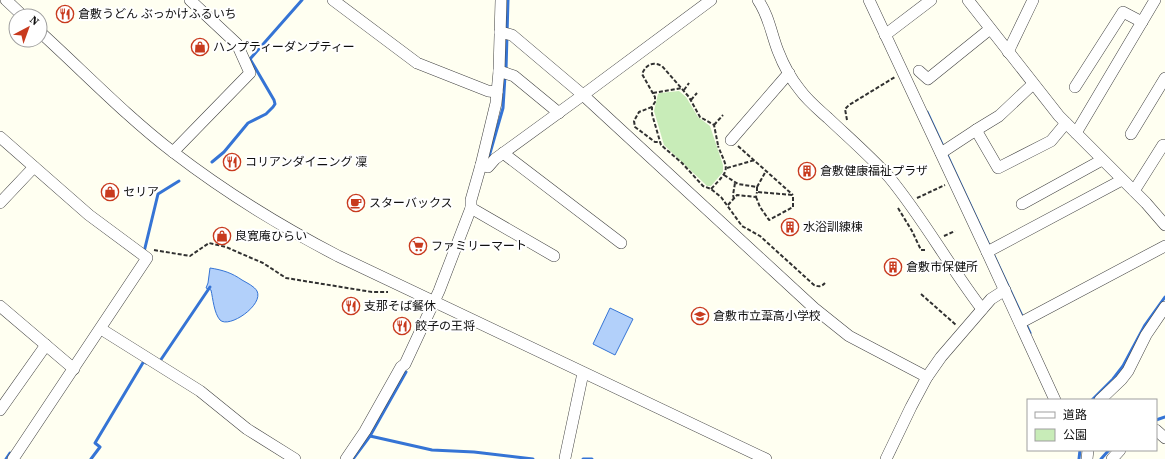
<svg xmlns="http://www.w3.org/2000/svg" width="1165" height="459" viewBox="0 0 1165 459" font-family="'Source Serif 4','Noto Sans JP',serif">
<style>
.green{fill:#c8ecb8}
.water{fill:#b2d0fa;stroke:#3574d5}
.lines{fill:none;stroke-linecap:round;stroke-linejoin:round}
.stream{stroke:#3574d5;stroke-width:3}
.minor-casing{stroke:#424242;stroke-width:12}
.path{stroke:#313131;stroke-width:2;stroke-dasharray:4 2;stroke-linecap:butt}
.minor{stroke:#fff;stroke-width:11}
.labels{text-anchor:middle;dominant-baseline:central;stroke-width:4;stroke-linejoin:round;paint-order:stroke}
.poi-label{font-size:12px;fill:#0f0f0f;stroke:#fff;text-anchor:start}
</style>
<rect width="100%" height="100%" fill="#fffff1"/>
<path class="green" d="M679 91 686 97 698 117 710 126 723 165V172L711 186H707L704 183 664 145 654 111 658 94 660 93Z"/>
<g class="water">
<path d="M210 268C223 270 232 273 242 280 247 283 254 286 257 291 264 305 229 329 220 320 214 313 213 299 211 290L206 288 208 283Z"/>
<path d="M610 308 633 319 615 355 593 344Z"/>
</g>
<g class="lines">
<g class="stream">
<path d="M506 70 508 0"/>
<path d="M927 112 1030 333"/>
<path d="M488 160 503 108 505 76"/>
<path d="M212 162 224 152 248 123 266 114 273 107 275 104 274 100 250 59 302 0"/>
<path d="M144 252 158 194 179 181"/>
<path d="M160 361 210 287"/>
<path d="M1092 400 1113 379 1123 366 1145 325 1165 297"/>
<path d="M1156 420 1165 417"/>
<path d="M370 436 432 450 474 452 533 459"/>
<path d="M6 459 10 453"/>
<path d="M91 459 100 447 95 443 144 361 146 363"/>
<path d="M353 459 370 436 406 372"/>
<path d="M583 459H592"/>
<path d="M1079 459 1080 450"/>
<path d="M1101 459 1109 450"/>
</g>
<defs>
<g id="minor">
<path d="M6 0 23 16"/>
<path d="M333 0 417 63 488 91 497 92"/>
<path d="M758 0C769 16 771 33 778 51 783 64 791 79 800 90 808 101 818 109 828 118 848 137 870 156 889 177 923 218 949 266 982 309"/>
<path d="M869 0 987 252 1055 400"/>
<path d="M968 0 1059 116 1146 203 1165 225"/>
<path d="M40 32C84 72 126 116 173 152 225 192 280 226 338 256L766 459"/>
<path d="M500 32 512 35 583 95 814 308 849 336 927 377"/>
<path d="M885 35 931 0"/>
<path d="M1008 52 1033 0"/>
<path d="M499 71 514 76 559 113"/>
<path d="M919 71 928 79 990 29"/>
<path d="M1075 87 1123 12 1142 22"/>
<path d="M976 130 999 116 1033 84"/>
<path d="M1076 133 1155 0"/>
<path d="M1131 134 1165 78"/>
<path d="M0 137 89 215 147 258 13 459"/>
<path d="M731 140 789 73"/>
<path d="M173 152 250 73 237 44 190 0"/>
<path d="M503 153 621 243"/>
<path d="M941 153 976 130 998 168 1051 141 1066 123"/>
<path d="M481 165 488 167 495 159 583 95 711 0"/>
<path d="M1134 191 1163 145"/>
<path d="M0 203 34 167"/>
<path d="M1022 204 1102 160"/>
<path d="M471 208 554 256"/>
<path d="M987 252 1122 180"/>
<path d="M0 306 74 369"/>
<path d="M1020 323 1165 246"/>
<path d="M101 329 200 391 247 429 295 459"/>
<path d="M1100 400 1121 380 1128 371 1146 335 1165 307"/>
<path d="M0 410 46 345"/>
<path d="M1156 430 1165 438"/>
<path d="M565 458 583 373"/>
<path d="M346 459 365 431 401 367 405 364 439 291 471 208V200L481 165 496 103 499 71 501 0"/>
<path d="M886 459 911 407 927 377 941 357 991 299 1005 290"/>
<path d="M1087 459 1088 450"/>
<path d="M1112 459 1120 450"/>
</g>
</defs>
<use href="#minor" class="minor-casing"/>
<g class="path">
<path d="M684 90 689 83"/>
<path d="M653 93 682 88"/>
<path d="M691 100 697 93"/>
<path d="M652 107 639 112 634 121 635 127 655 142H660"/>
<path d="M847 120 845 109 849 105 895 77"/>
<path d="M714 125 723 115"/>
<path d="M718 145 714 125 700 117 689 97 662 66C652 61 646 65 642 74L655 97V102L652 107V114L661 145 682 163 703 186 711 189 721 197 742 226 760 236 814 285C819 287 821 287 825 283"/>
<path d="M738 146 793 195"/>
<path d="M727 168 755 160"/>
<path d="M724 175 738 184 757 187V192L793 195"/>
<path d="M757 187 766 171"/>
<path d="M711 189C731 168 728 171 718 146"/>
<path d="M756 197 760 207 769 220 793 207V195"/>
<path d="M917 198 945 185"/>
<path d="M734 199 733 195 735 183"/>
<path d="M728 205 737 195 756 197 757 192"/>
<path d="M898 208 912 231 921 250H925"/>
<path d="M944 236 955 231"/>
<path d="M154 250 190 256 209 243 226 247 242 254 263 263 286 278 372 292H388"/>
<path d="M921 294 956 325"/>
</g>
<use href="#minor" class="minor"/>
</g>
<defs>
<symbol id="restaurant-ring" viewBox="-11 -11 22 22"><circle r="9.5" fill="#fff" stroke="#c83a1e" stroke-width="1.5"/><path d="M-5-6h1v4h1v-4h1v4h1v-4h1v5L-1.5 .5V6h-2V.5L-5-1ZM5-6V6H3V1.5H1.5Q1.5-4 5-6Z" fill="#c83a1e"/></symbol>
<symbol id="shop-ring" viewBox="-11 -11 22 22"><circle r="9.5" fill="#fff" stroke="#c83a1e" stroke-width="1.5"/><path d="M-5-2.5h2.3a2.7 3.5 0 0 1 5.4 0H5L5.5 6h-11ZM-1.5-2.5h3a1.5 2.3 0 0 0-3 0Z" fill="#c83a1e"/></symbol>
<symbol id="building-ring" viewBox="-11 -11 22 22"><circle r="9.5" fill="#fff" stroke="#c83a1e" stroke-width="1.5"/><path d="M-4-6H4V6H1V3H-1V6H-4ZM-2.5-4.3h1.7v1.8h-1.7ZM.8-4.3h1.7v1.8H.8ZM-2.5-1h1.7V.8h-1.7ZM.8-1h1.7V.8H.8Z" fill="#c83a1e"/></symbol>
<symbol id="cafe-ring" viewBox="-11 -11 22 22"><circle r="9.5" fill="#fff" stroke="#c83a1e" stroke-width="1.5"/><path d="M-5.5-4.5H6V0H3Q3 3.5 0 3.5H-2.5Q-5.5 3.5-5.5 0ZM3-3.2v2h1.7v-2ZM-6 4.5H4V6H-6Z" fill="#c83a1e"/></symbol>
<symbol id="supermarket-ring" viewBox="-11 -11 22 22"><circle r="9.5" fill="#fff" stroke="#c83a1e" stroke-width="1.5"/><path d="M-6-5.5h2.5l.6 2H6L4.5 2H-2.5L-4.4-4H-6ZM-1.5 3.2a1.3 1.3 0 1 0 .1 0ZM3 3.2a1.3 1.3 0 1 0 .1 0Z" fill="#c83a1e"/></symbol>
<symbol id="school-ring" viewBox="-11 -11 22 22"><circle r="9.5" fill="#fff" stroke="#c83a1e" stroke-width="1.5"/><path d="M0-5L7-2L0 1L-7-2ZM-4 1L0 2.5L4 1V4Q0 6-4 4Z" fill="#c83a1e"/></symbol>
</defs>
<g fill-rule="evenodd">
<use href="#restaurant-ring" x="55" y="4" width="20" height="20"/>
<use href="#shop-ring" x="190" y="37" width="20" height="20"/>
<use href="#restaurant-ring" x="222" y="152" width="20" height="20"/>
<use href="#building-ring" x="797" y="161" width="20" height="20"/>
<use href="#shop-ring" x="100" y="182" width="20" height="20"/>
<use href="#cafe-ring" x="346" y="193" width="20" height="20"/>
<use href="#building-ring" x="780" y="217" width="20" height="20"/>
<use href="#shop-ring" x="212" y="226" width="20" height="20"/>
<use href="#supermarket-ring" x="408" y="236" width="20" height="20"/>
<use href="#building-ring" x="883" y="257" width="20" height="20"/>
<use href="#restaurant-ring" x="341" y="296" width="20" height="20"/>
<use href="#school-ring" x="690" y="306" width="20" height="20"/>
<use href="#restaurant-ring" x="392" y="316" width="20" height="20"/>
</g>
<g class="labels">
<g class="poi-label">
<text x="78" y="14">倉敷うどん ぶっかけふるいち</text>
<text x="213" y="47">ハンプティーダンプティー</text>
<text x="245" y="162">コリアンダイニング 凜</text>
<text x="820" y="171">倉敷健康福祉プラザ</text>
<text x="123" y="192">セリア</text>
<text x="369" y="203">スターバックス</text>
<text x="803" y="227">水浴訓練棟</text>
<text x="235" y="236">良寛庵ひらい</text>
<text x="431" y="246">ファミリーマート</text>
<text x="906" y="267">倉敷市保健所</text>
<text x="364" y="306">支那そば餐休</text>
<text x="713" y="316">倉敷市立葦高小学校</text>
<text x="415" y="326">餃子の王将</text>
</g>
</g>
<rect x="1027" y="399" width="130" height="52" fill="#ffffff" stroke="#9f9f9f"/>
<rect x="1035" y="412" width="20" height="6" fill="#ffffff" stroke="#9f9f9f"/>
<text x="1063" y="419" font-size="12" fill="#0f0f0f">道路</text>
<rect x="1035" y="429" width="20" height="12" fill="#c8ecb8" stroke="#9f9f9f"/>
<text x="1063" y="439" font-size="12" fill="#0f0f0f">公園</text>
<g transform="translate(28 28) rotate(41)"><circle r="19" fill="#ffffff" stroke="#9f9f9f"/>
<path d="M0-3L7 15L0 10L-7 15Z" fill="#c83a1e"/>
<text y="-6" font-size="11" font-weight="bold" text-anchor="middle" fill="#0f0f0f">N</text>
</g>
</svg>
